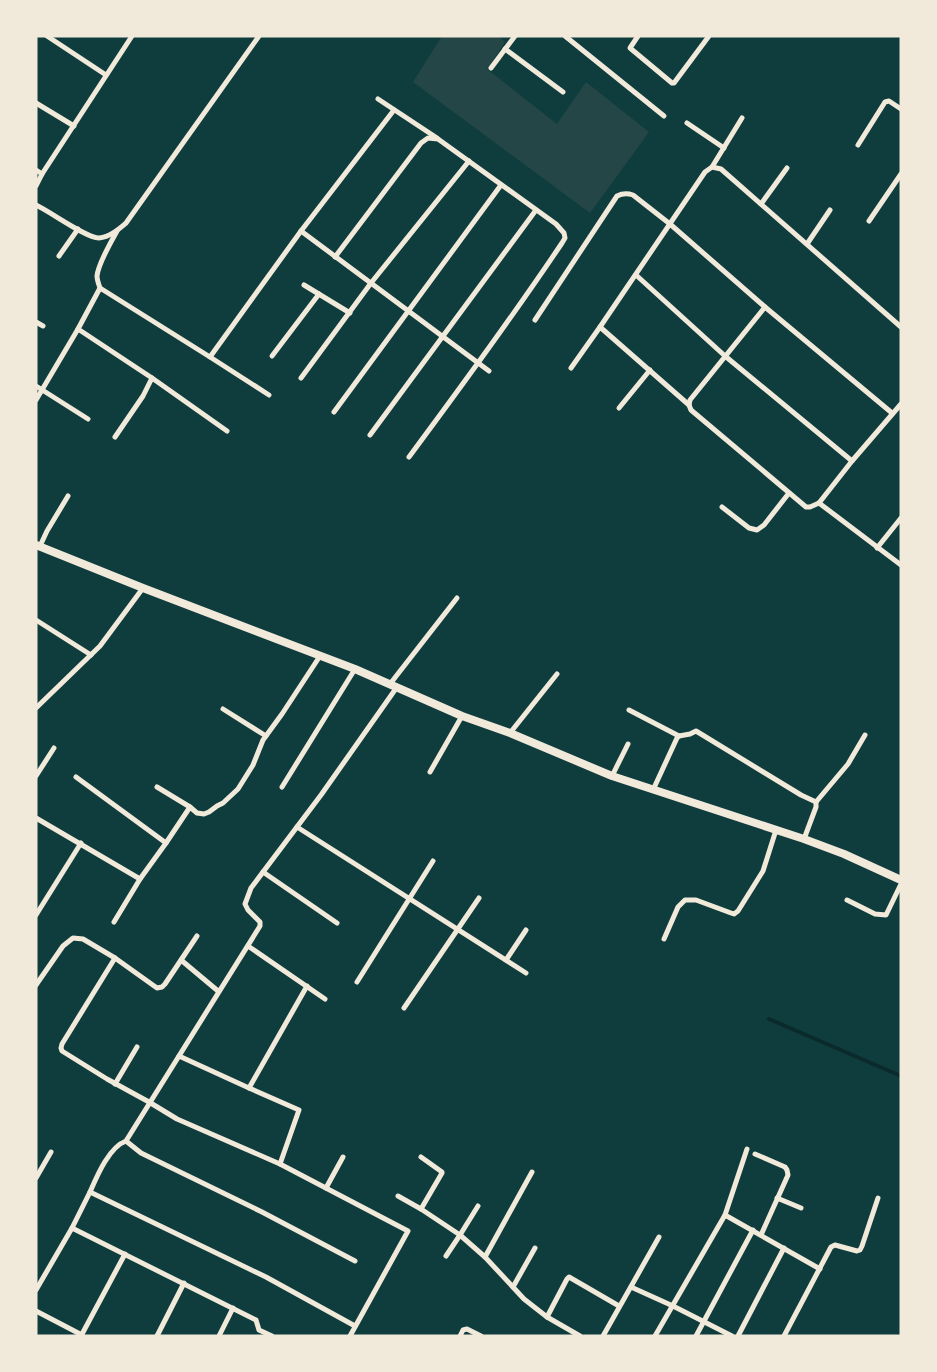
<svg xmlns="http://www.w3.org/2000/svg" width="937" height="1372" viewBox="0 0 937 1372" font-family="Poppins,sans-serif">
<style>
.green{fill:#244646}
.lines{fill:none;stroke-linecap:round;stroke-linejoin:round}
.stream{stroke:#0a2a2b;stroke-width:4}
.minor{stroke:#f1e9da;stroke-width:5}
.tertiary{stroke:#f1e9da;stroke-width:8}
</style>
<rect width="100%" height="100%" fill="#0f3d3e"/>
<path class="green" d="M442 36H498L505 42 487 69 557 124 586 82 649 132 590 213 413 82Z"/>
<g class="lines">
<path class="stream" d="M769 1019 901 1076"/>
<g class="minor">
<path d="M47 36 106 75"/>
<path d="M565 36 664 116"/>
<path d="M638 36 630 48 672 83H674L709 36"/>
<path d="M505 49 563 92"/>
<path d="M491 68 515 36"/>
<path d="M378 99 437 138"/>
<path d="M36 103 74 126"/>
<path d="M687 123 724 148"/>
<path d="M858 145 885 102 889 101 901 109"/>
<path d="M712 167 742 118"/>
<path d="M36 170 42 174 132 36"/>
<path d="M36 186 42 174"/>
<path d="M761 204 787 168"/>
<path d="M36 205C51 212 86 238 99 238 110 237 119 229 126 223L259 36"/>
<path d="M869 221 901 174"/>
<path d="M301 231 489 371"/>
<path d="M807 244 830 210"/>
<path d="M59 256 78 229"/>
<path d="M335 257 421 143 428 138 438 139 556 224 564 233 565 238 562 243C513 316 461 387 409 457"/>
<path d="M636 275 725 356 852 461"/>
<path d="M304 285 350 313"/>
<path d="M100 288 210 357 301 231 394 110"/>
<path d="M765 307 690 400 689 405 691 410 806 507H810L819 503 852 461 901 404"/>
<path d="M535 320 617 196C623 193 627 193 633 195L670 224 765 307 892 413"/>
<path d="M36 322 43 326"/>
<path d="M600 327 705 172 712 167 721 169 901 327"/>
<path d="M272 356 319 294"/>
<path d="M210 357 269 395"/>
<path d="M571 368 600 327 689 405"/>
<path d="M152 378 227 431"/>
<path d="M301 378 371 283 469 161"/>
<path d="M36 386 88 419"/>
<path d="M36 400 78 329"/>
<path d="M619 408 650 370"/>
<path d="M334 412 501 185"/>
<path d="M370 435 536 210"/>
<path d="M115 437 143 396 152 378 78 329 100 288C99 285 97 280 97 276 98 264 111 242 117 231"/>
<path d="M819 503 901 565"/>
<path d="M722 507 749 528 757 530 764 525 789 493"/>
<path d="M40 546 47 531 68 496"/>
<path d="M877 548 901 518"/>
<path d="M36 620 91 655"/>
<path d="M390 684 457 598"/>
<path d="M36 708 100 646 143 588"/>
<path d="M223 709 266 736"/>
<path d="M629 710 679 736"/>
<path d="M510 733 557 674"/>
<path d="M430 772 462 716"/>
<path d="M36 776 54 748"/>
<path d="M612 776 628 744"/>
<path d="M76 777 166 843"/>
<path d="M157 787 190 807"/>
<path d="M282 787 355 669"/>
<path d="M653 790 677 738 679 736 690 734 696 731 801 795 816 802V807L804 839"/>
<path d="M816 802 848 764 865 735"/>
<path d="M36 818 140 879 166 843 190 807 197 813 204 814 209 812 217 806 223 803 238 789 253 765 263 740 282 714 320 656"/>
<path d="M297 827 526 973"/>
<path d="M263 872 337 923"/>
<path d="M847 900 875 914 886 915 901 884"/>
<path d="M36 915 81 843"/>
<path d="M114 922 140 879"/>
<path d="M664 939 678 907 685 900H696L731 913 734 914 738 911 763 871 776 830"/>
<path d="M248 946 325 999"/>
<path d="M115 958 62 1044 61 1048 62 1051 107 1079 149 1102 177 1119 280 1164 299 1110 249 1088 179 1056"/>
<path d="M181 960 218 991"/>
<path d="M506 960 526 930"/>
<path d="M357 982 433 861"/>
<path d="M36 985 63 946 73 938 83 939 115 958 157 988 162 987 165 984 197 936"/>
<path d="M404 1008 479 898"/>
<path d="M115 1084 137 1047"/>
<path d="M249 1088 307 986"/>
<path d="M126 1141C109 1147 97 1176 90 1192L266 1277 355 1326"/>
<path d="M747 1149 725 1215 820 1269"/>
<path d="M755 1154 785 1167 787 1170 788 1175 761 1235"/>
<path d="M280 1164 408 1231 350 1336"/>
<path d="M36 1178 51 1152"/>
<path d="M326 1188 343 1157"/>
<path d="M398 1196 421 1209 460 1235 485 1257 524 1299 547 1317 580 1336"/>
<path d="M777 1198 801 1208"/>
<path d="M421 1209 442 1173V1172L421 1157"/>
<path d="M72 1228 256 1320 259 1330 272 1336"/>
<path d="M446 1256 460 1235 478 1206"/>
<path d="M485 1257 532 1172"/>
<path d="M355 1261 262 1212 141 1153 126 1141 260 926V922L248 910 245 904 251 888 321 795 397 687"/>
<path d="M513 1287 535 1248"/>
<path d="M631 1287 673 1306 732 1336"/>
<path d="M36 1290 72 1228 90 1192"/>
<path d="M36 1311 82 1335"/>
<path d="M547 1317 567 1279 569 1277 619 1306"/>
<path d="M81 1336 125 1254"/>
<path d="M157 1336 184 1283"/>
<path d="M219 1336 233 1308"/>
<path d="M460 1336 463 1330 467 1329 481 1336"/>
<path d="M603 1336 659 1237"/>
<path d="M655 1336 725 1215"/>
<path d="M696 1336 753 1230"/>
<path d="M738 1336 784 1248"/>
<path d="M784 1336 831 1247 835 1245 857 1251 860 1250 862 1246 878 1198"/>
</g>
<path class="tertiary" d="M36 545 143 588 355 669 462 716 510 733 612 776 804 839 844 854 901 880"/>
</g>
<rect width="937" height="1372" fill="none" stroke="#f1e9da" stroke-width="75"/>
</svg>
